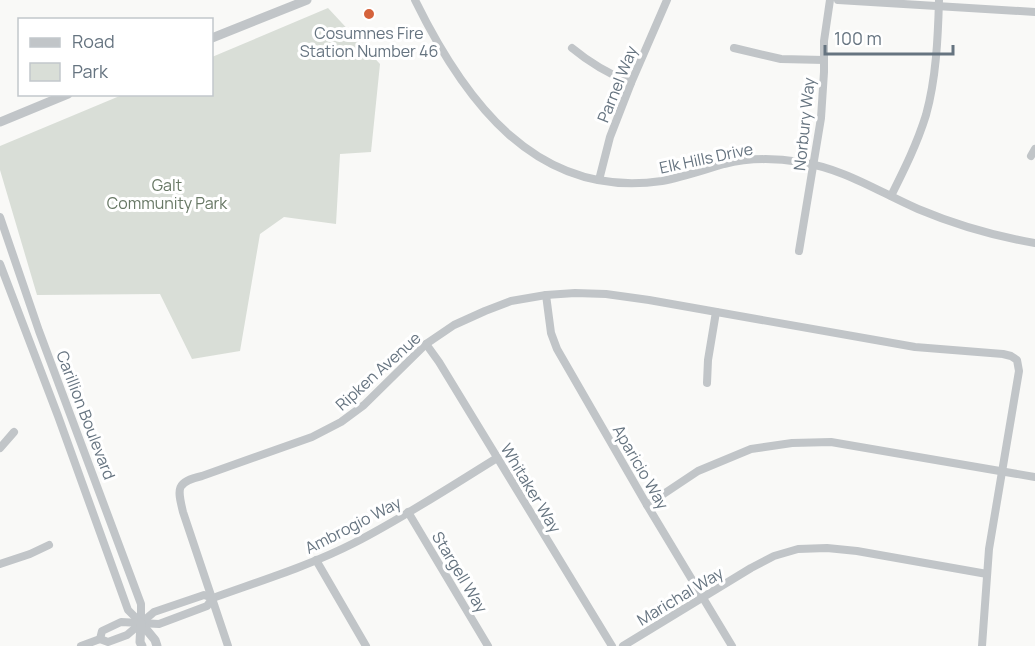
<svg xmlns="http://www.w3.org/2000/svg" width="1035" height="646" viewBox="0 0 1035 646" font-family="Manrope,sans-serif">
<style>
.green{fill:#d9ded7}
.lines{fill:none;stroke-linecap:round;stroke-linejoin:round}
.minor{stroke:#c1c5c8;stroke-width:8}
.tertiary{stroke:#c1c5c8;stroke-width:9}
.poi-dot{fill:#d5633c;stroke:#fff;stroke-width:2}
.labels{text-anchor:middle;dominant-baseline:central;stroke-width:6;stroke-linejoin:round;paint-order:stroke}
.poi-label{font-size:16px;fill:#667480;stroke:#fff}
.street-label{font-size:16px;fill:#667480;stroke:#fff}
.park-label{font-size:16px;fill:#687865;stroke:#fff}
</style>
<rect width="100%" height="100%" fill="#f9f9f7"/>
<path class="green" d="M328 8 380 64 371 152 340 154 336 224 284 217 260 234 240 351 192 359 160 294 37 295 0 170V146L122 95 212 94V57Z"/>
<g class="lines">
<g class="minor">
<path d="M415 0C464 100 536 200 662 181 684 177 703 170 724 164 748 158 775 158 800 162 845 169 877 191 918 209 956 225 994 236 1035 243"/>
<path d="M838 0 1035 12"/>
<path d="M572 48C590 63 609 74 631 83"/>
<path d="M734 48 781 59 824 60"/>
<path d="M1031 156 1035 149"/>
<path d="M599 180 610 137 631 83 667 0"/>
<path d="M891 196C904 170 917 144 926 115 936 79 938 38 939 0"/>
<path d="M0 217 39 331 141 604V623"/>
<path d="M799 251 821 118 824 72V41L830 0"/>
<path d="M0 264 58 416 128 610 141 623"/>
<path d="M546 295 551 333 557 349 647 505 732 646"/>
<path d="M426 344 439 362 612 646"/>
<path d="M707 383 708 360 716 312"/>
<path d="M0 448 14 432"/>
<path d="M647 505 698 471 751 449 792 443 831 442 1035 477"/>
<path d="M408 512 488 646"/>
<path d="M316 560 366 646"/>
<path d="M0 564 30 554 49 545"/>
<path d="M100 639 102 631 121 622 159 624 207 606 213 598C260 581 309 566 354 543 403 518 450 487 497 458"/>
<path d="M81 646 100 639 108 642 127 635 154 612 204 595 213 598"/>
<path d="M228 646 183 512C177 488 176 482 202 476L312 437 341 422 364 405 426 344 454 325 485 311 511 301 546 295 575 293 606 294 649 300 915 347 1003 354 1011 356 1017 360 1019 371 989 549 982 646"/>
<path d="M623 646 751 568 774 556 798 549 827 548 857 551 987 574"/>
</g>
<g class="tertiary">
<path d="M212 38 307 0"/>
<path d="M0 122 68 94"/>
<path d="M141 623 155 640 157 646"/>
<path d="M141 623 140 642 142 646"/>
</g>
</g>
<circle class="poi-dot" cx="369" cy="14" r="6"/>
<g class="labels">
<g class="poi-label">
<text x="369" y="33">Cosumnes Fire<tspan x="369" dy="18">Station Number 46</tspan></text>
</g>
<g class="street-label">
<text transform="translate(617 84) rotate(-68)">Parnel Way</text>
<text transform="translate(804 124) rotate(-84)">Norbury Way</text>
<text transform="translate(706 158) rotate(-12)">Elk Hills Drive</text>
<text transform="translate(378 371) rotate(-42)">Ripken Avenue</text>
<text transform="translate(86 415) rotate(69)">Carillion Boulevard</text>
<text transform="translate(641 467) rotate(60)">Aparicio Way</text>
<text transform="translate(531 488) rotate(59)">Whitaker Way</text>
<text transform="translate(353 525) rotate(-27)">Ambrogio Way</text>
<text transform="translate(460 572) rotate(59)">Stargell Way</text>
<text transform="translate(680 596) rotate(-31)">Marichal Way</text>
</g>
<g class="park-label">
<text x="167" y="185">Galt<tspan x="167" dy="18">Community Park</tspan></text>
</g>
</g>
<rect x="18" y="18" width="195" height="78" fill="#ffffff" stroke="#c2c7cc" stroke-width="1.5"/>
<rect x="30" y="38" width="30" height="9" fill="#c1c5c8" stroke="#c2c7cc" stroke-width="1.5"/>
<text x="72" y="48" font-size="18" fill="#667480">Road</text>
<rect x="30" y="63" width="30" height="18" fill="#d9ded7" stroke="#c2c7cc" stroke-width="1.5"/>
<text x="72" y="78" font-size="18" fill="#667480">Park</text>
<path d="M825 45v9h128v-9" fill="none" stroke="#667480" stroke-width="3"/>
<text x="834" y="45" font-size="18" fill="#667480" stroke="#ffffff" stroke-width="4.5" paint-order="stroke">100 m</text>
</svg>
